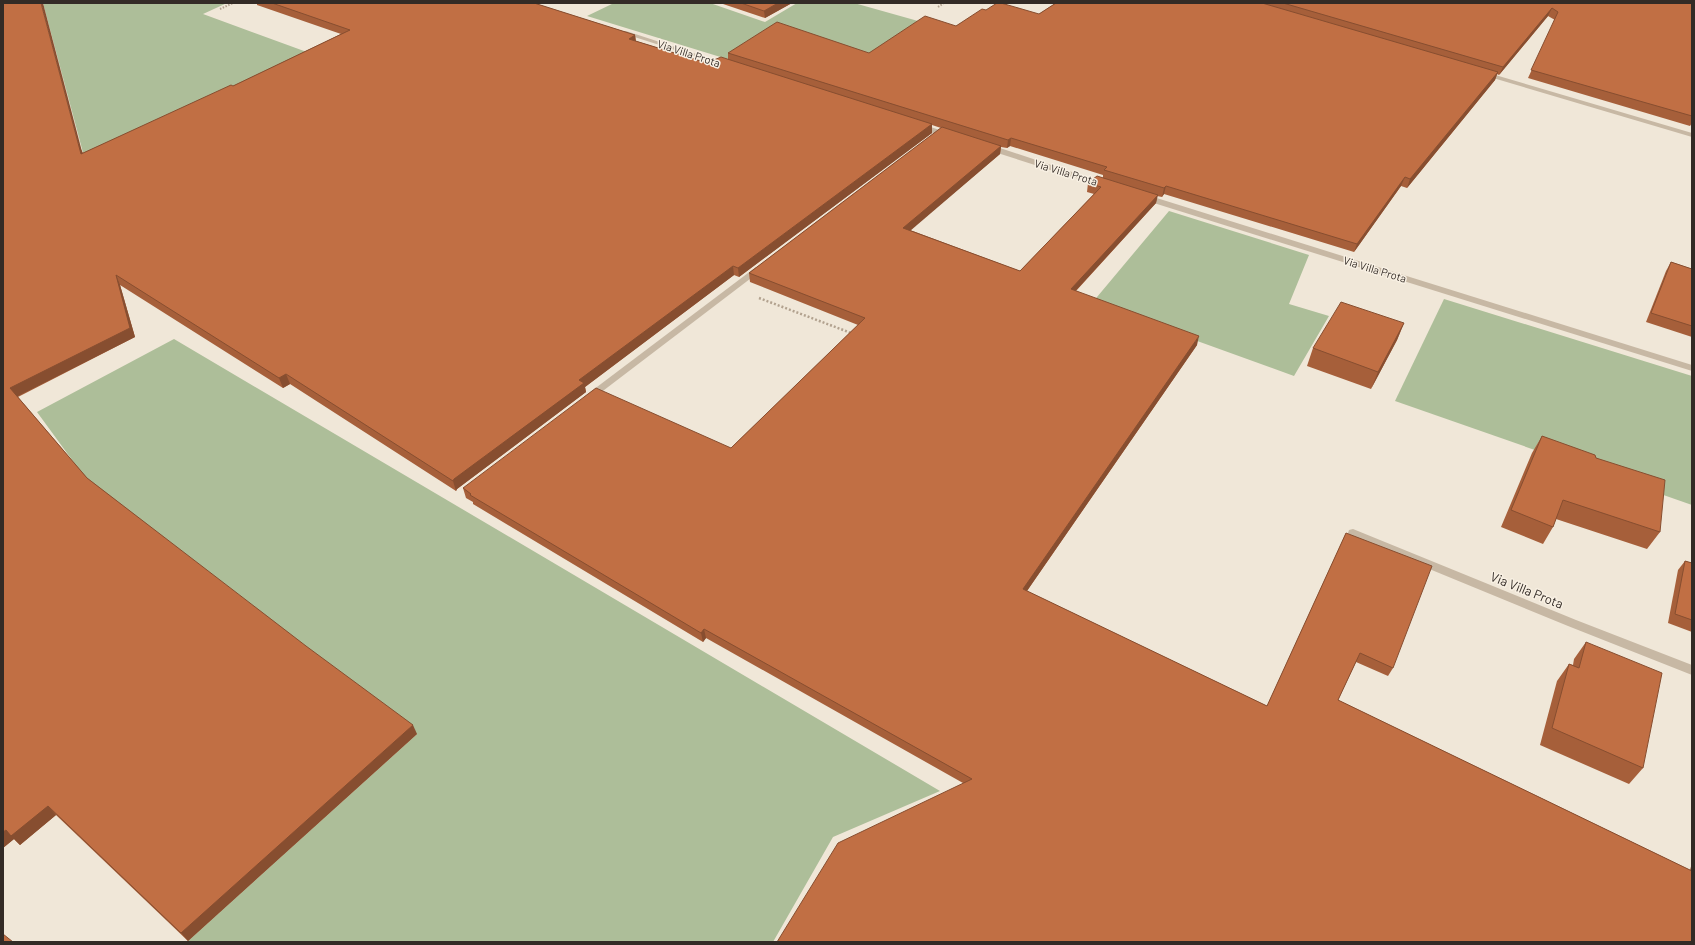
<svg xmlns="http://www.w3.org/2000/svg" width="1695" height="945" viewBox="0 0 1695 945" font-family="Barlow,sans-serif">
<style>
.green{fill:#adbe99}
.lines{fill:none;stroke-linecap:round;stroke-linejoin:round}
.path-far1{stroke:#b2a28f;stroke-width:2;stroke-dasharray:1.5 1.5;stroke-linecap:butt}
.path{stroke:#b2a28f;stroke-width:2.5;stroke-dasharray:2 2;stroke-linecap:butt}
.minor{fill:#c7b8a4;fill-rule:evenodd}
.wall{fill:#a65f3a;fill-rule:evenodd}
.shaded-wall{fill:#874e30}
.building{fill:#c16f44;stroke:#874e30}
.labels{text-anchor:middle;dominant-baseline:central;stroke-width:3;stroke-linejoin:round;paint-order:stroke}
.far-street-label{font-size:11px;fill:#332b26;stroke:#f8f0e3}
.street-label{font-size:13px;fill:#332b26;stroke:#f8f0e3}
</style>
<rect width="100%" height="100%" fill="#f0e7d8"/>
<g class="green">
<path d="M43 3H227L203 14 315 55 85 160Z"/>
<path d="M614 3H710L765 22 797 3H854L918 21 866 56 776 27 727 59 587 16Z"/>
<path d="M1169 211 1309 255 1289 304 1329 316 1294 376 1092 303Z"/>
<path d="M1444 299 1692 376V505L1395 401Z"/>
<path d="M174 339 940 791 833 837 773 942H189L188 941 417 734 94 490 37 412Z"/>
</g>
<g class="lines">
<g class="path-far1">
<path d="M938 7 944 3"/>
<path d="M220 9 233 3"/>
</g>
<path class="path" d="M759 298 851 333"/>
<g class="minor">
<path d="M622 31H626L730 65 725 66 622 33Z"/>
<path d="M1485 72 1692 133V137L1483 75 1482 74Z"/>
<path d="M916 124H922L954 135 950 137H947L916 128Z"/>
<path d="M985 145H991L1108 184 1107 186H1101L985 149Z"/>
<path d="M1141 195H1147L1692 365V371L1141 199Z"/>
<path d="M756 267H759L763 269 591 400H585L583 398 585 396Z"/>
<path d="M1353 529 1576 620 1692 665V675L1568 626 1349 536 1348 533 1349 530Z"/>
</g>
</g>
<g class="wall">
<path d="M3 3 83 153 233 86 341 34 257 5V3H534L635 35 636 41 707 63 728 59V53H869L956 26 986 10 1039 14 1056 3H1692V123L1690 126 1528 78 1555 20 1548 16 1499 75 1497 74 1495 80 1407 188 1401 186 1354 252 1164 194 1162 197 1157 196 1156 203 1076 291 1197 345 1027 591 1267 706 1346 533 1393 668 1388 676 1356 662 1338 700 1690 870 1692 863V942L963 783 706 638 703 642 473 504V502L466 498 463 488 731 448 858 325 750 282 749 273 941 128 932 125V133L739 277 734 275 585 387 586 392 457 489 456 491 290 384 283 388 120 285 135 337 18 397 87 478 417 734 188 941 56 815 20 845 14 839 3 848ZM1010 146 1103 175V178L1088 183 1087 192 1094 194 1020 271 910 230 1000 154 1001 147 1007 148Z"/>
<path d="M723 3H792L765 18 723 4Z"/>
<path d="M1671 262 1692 269V337L1646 322 1666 271Z"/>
<path d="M1404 323 1397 340 1371 389 1307 366 1313 348Z"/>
<path d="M1542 436 1596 458 1660 532 1647 549 1556 519 1553 527 1543 544 1501 527 1532 453Z"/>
<path d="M1685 561 1692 563V632L1668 623 1678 570Z"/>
<path d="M1586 642 1643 768 1629 784 1540 745 1557 681 1569 664 1573 665 1574 659Z"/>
</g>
<g class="shaded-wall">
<path d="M41 3H43L85 163 81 154Z"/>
<path d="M778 3H792L765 18 764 11Z"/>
<path d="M1552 8 1548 16 1499 75 1503 67Z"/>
<path d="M635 35 636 44 629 39Z"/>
<path d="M1498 72 1495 80 1407 188 1410 179Z"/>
<path d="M932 124V133L739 277 738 268Z"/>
<path d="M1011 138 1010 146 1007 148 1008 140Z"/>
<path d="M1001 146 1000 154 903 237V228Z"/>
<path d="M1405 177 1401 186 1354 252 1357 244Z"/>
<path d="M1166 186 1164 194 1162 197 1164 188Z"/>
<path d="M1158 195 1156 203 1069 298 1071 289Z"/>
<path d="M733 266 734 275 585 387 586 392 457 489 456 491 453 481 454 479 579 380Z"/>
<path d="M116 275 120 285 135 337 16 397 10 388Z"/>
<path d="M1404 323 1397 340 1371 389 1378 372Z"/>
<path d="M1199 336 1197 345 1022 598 1023 589Z"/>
<path d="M286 374 290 384 283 388 279 378Z"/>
<path d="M704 629 706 638 703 642 701 633Z"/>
<path d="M413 725 417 734 188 941 181 933Z"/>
<path d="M48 806 56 815 20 845 14 839 3 848V832Z"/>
</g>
<g class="building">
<path d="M3 3H41L81 154 231 85 233 86 350 30 272 3H534L635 35 629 39 707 63 721 57 932 124 738 268 733 266 579 380 584 383 454 479 453 481 286 374 279 378 116 275 130 328 10 388 87 478 306 646 413 725 181 933 48 806 11 836 6 830 3 832Z"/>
<path d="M741 3H778L764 11Z"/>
<path d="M997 3H1001L1039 14 1056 3H1262L1498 72 1410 179 1405 177 1357 244 1166 186 1164 188 1104 170 1107 167 1011 138 1008 140 728 53 777 22 869 53 925 16 956 26 982 9 986 10Z"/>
<path d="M1283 3H1692V116L1531 70 1558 12 1552 8 1503 67Z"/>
<path d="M942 127 1001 146 903 228 1020 271 1101 187 1088 183 1097 176 1158 195 1071 289 1199 336 1023 589 1267 706 1346 533 1432 566 1393 668 1360 653 1338 700 1692 871V942H777L838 843 972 779 704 629 701 633 470 495 471 494 463 488 596 388 731 448 865 318 749 273Z"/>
<path d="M1671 262 1692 269V326L1651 313Z"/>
<path d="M1341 302 1404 323 1378 372 1313 348Z"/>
<path d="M1542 436 1595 455 1596 458 1665 480 1660 532 1563 500 1553 527 1511 510Z"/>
<path d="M1685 561 1692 563V620L1675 614Z"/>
<path d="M1586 642 1662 673 1643 768 1552 728 1569 664 1579 668Z"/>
<path d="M3 934 13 942H3Z"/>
</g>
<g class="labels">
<g class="far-street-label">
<text transform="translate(689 53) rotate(18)">Via Villa Prota</text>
<text transform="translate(1066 172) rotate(17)">Via Villa Prota</text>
<text transform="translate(1375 269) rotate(17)">Via Villa Prota</text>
</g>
<g class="street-label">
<text transform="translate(1527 590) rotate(22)">Via Villa Prota</text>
</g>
</g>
<rect width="1695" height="945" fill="none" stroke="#332b26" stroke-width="8"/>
</svg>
